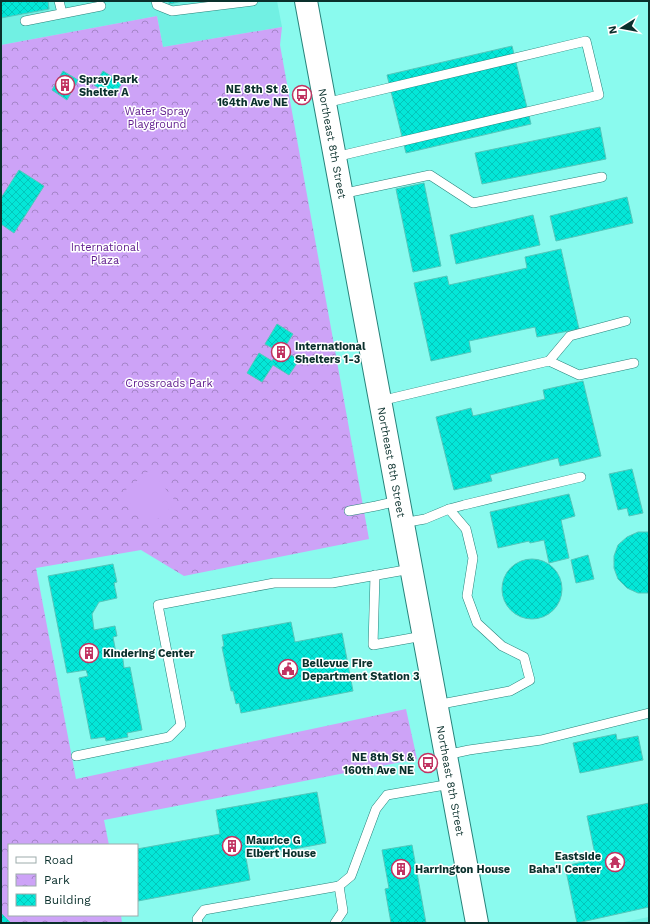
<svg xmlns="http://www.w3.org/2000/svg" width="650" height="924" viewBox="0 0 650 924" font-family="'Work Sans',sans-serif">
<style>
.built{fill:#71f0e3}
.park{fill:url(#park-crowns)}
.garden{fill:#cda3f7}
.building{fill:url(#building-cross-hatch);stroke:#53c7bb}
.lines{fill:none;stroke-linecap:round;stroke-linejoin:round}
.service-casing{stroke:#28837b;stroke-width:10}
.secondary-casing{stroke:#28837b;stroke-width:24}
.service{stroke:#fff;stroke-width:9}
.secondary{stroke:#fff;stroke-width:22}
.labels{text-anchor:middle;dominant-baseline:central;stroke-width:3;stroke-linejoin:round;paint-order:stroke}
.poi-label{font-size:11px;font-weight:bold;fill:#0a302c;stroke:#fff;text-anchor:start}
.park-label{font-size:11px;fill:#5e1a8d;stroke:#fff}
.street-label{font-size:11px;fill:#0a302c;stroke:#fff}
</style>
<defs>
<pattern id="park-crowns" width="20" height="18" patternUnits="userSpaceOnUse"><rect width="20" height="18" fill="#cda3f7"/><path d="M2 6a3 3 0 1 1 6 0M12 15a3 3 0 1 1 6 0" fill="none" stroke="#a585c8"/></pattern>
<pattern id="building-cross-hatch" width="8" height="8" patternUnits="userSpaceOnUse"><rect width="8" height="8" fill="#04e7d8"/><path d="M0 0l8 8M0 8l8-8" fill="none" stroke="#04c6ba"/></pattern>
</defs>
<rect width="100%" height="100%" fill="#8afaee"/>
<g class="built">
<path d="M1 1H277L282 27 163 47 157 16 1 45Z"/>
<path d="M649 917V923H619Z"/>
</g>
<path class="park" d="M157 16 163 47 282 27 280 45 369 539 184 576 141 550 36 568 76 779 406 709 417 759 104 820 109 845H9V915H121L122 923H1V45Z"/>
<path class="garden" d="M150 470 177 503 149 526 122 493Z"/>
<g class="building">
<path d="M1 1H48L49 9 1 18Z"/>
<path d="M169 1H183L169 4Z"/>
<path d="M512 46 531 124 406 153 387 75Z"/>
<path d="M63 71 78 80 67 100 52 90Z"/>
<path d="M103 71 122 83 113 97 94 85Z"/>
<path d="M600 127 606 159 482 184 475 153Z"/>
<path d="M19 170 44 186 14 233 1 224V198Z"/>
<path d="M424 183 441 266 413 272 396 189Z"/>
<path d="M627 197 633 223 556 241 550 216Z"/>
<path d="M533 215 540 245 456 264 450 235Z"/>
<path d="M561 249 579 329 537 337 535 327 469 341 471 352 431 361 414 283 447 276 449 285 527 268 525 257Z"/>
<path d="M277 324 293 334 283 350 299 360 289 375 273 365 262 382 247 373 259 353 272 361 278 351 265 344Z"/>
<path d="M583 381 601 456 560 466 558 458 490 475 492 481 454 490 436 417 471 408 473 416 545 399 543 390Z"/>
<path d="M632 469 643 513 629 516 627 508 618 510 609 474Z"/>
<path d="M569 494 575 516 561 520 569 558 549 563 544 540 530 543 529 541 498 548 490 512Z"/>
<path d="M638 532H649V593H638L627 588 618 579 614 568V556L618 545 627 537Z"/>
<path d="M588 555 594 579 576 583 571 560Z"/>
<circle cx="532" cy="589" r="30"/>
<path d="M113 564 117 582 114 583 117 598 99 602 92 614 94 630 115 626 117 636 113 637 116 653 122 652 124 668 130 667 142 730 127 733 128 737 106 741 105 737 91 739 79 678 88 676 86 670 67 673 48 576Z"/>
<path d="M291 622 295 642 342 633 353 691 241 713 239 703 236 704 233 691H231L222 647 224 646 222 635Z"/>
<path d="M616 734 617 740 638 736 643 760 580 773 573 743Z"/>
<path d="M317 792 326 843 246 858 250 880 138 901 137 893V849L220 834 216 810Z"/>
<path d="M649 803V907L577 923 565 866 596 859 587 816Z"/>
<path d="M412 845 426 923H391L385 889 389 888 382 850Z"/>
<path d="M1 913 11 923H1Z"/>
</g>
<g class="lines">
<defs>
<g id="service">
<path d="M59 1 62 13"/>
<path d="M156 1 157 5 172 11 253 1"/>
<path d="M25 21 101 6"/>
<path d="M325 103 586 41 599 95 335 157"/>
<path d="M341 194 430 175 473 203 602 177"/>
<path d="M549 361 570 336 626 321"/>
<path d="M380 401 549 361 579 375 634 363"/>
<path d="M449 509 464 505 581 477"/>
<path d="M349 511 376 506 398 501"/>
<path d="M402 523 425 519 449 509 466 529 473 558 467 596 477 623 502 646 524 657 530 680 510 691 436 705"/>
<path d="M375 575 373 645 423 636"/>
<path d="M446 755 469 750 541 740 649 713"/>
<path d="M76 756 169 737 181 725 158 605 274 583H332L411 569"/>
<path d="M198 923 197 919 204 910 238 904 339 886 351 876 376 809 387 795 451 784"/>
<path d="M335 923 343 911 339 886"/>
</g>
<g id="secondary">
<path id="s1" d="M306 1 477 923"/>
</g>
</defs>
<use href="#service" class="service-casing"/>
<use href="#secondary" class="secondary-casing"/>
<use href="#service" class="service"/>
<use href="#secondary" class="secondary"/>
</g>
<defs>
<symbol id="building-ring" viewBox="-11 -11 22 22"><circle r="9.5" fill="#fff" stroke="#c13361" stroke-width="1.5"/><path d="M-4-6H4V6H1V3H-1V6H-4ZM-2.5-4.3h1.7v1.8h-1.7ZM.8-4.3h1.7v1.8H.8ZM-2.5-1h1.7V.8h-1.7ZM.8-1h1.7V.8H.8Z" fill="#c13361"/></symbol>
<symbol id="bus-ring" viewBox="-11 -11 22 22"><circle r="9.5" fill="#fff" stroke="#c13361" stroke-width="1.5"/><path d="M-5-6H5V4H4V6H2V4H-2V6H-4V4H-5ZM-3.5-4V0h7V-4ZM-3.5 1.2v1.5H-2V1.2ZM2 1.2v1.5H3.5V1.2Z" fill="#c13361"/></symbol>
<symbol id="civic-ring" viewBox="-11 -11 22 22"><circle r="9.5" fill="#fff" stroke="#c13361" stroke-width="1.5"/><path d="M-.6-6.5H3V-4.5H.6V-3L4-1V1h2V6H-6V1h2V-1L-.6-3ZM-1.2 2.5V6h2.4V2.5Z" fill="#c13361"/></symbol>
<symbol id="temple-ring" viewBox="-11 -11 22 22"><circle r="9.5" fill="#fff" stroke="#c13361" stroke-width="1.5"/><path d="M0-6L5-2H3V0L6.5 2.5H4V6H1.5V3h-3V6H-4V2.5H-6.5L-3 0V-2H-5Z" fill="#c13361"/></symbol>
</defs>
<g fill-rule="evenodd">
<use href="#building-ring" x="54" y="74" width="22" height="22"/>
<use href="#bus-ring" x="291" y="84" width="22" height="22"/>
<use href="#building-ring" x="270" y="341" width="22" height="22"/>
<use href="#building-ring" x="78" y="642" width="22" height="22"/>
<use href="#civic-ring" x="277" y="658" width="22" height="22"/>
<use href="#bus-ring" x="417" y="752" width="22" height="22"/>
<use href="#building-ring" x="221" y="835" width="22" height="22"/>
<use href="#temple-ring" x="604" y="851" width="22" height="22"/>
<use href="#building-ring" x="390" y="858" width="22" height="22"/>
</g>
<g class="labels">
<g class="poi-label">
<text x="79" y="79">Spray Park<tspan x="79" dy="13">Shelter A</tspan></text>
<text x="288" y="89" text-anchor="end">NE 8th St &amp;<tspan x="288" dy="13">164th Ave NE</tspan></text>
<text x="295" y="346">International<tspan x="295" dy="13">Shelters 1-3</tspan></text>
<text x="103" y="653">Kindering Center</text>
<text x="302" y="663">Bellevue Fire<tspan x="302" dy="13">Department Station 3</tspan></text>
<text x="414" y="757" text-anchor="end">NE 8th St &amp;<tspan x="414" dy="13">160th Ave NE</tspan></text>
<text x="246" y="840">Maurice G<tspan x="246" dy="13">Elbert House</tspan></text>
<text x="601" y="856" text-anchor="end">Eastside<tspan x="601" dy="13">Baha'i Center</tspan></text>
<text x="415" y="869">Harrington House</text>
</g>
<g class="park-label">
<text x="157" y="111">Water Spray<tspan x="157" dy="13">Playground</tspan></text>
<text x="105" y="247">International<tspan x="105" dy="13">Plaza</tspan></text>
<text x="169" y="383">Crossroads Park</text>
</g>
<g class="street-label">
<text stroke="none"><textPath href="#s1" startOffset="145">Northeast 8th Street</textPath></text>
<text stroke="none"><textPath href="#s1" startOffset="469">Northeast 8th Street</textPath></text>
<text stroke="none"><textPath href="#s1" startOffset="793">Northeast 8th Street</textPath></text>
</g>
</g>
<rect width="650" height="924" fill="none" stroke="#0a302c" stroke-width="4"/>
<rect x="8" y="844" width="130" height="72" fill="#ffffff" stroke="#9dacab"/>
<rect x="16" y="857" width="20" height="6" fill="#ffffff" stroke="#9dacab"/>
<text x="44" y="864" font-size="12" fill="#0a302c">Road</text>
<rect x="16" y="874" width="20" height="12" fill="url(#park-crowns)" stroke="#9dacab"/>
<text x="44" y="884" font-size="12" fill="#0a302c">Park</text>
<rect x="16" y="894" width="20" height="12" fill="url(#building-cross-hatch)" stroke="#9dacab"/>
<text x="44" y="904" font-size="12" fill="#0a302c">Building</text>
<g transform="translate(622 28) rotate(259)" stroke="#ffffff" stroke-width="3" paint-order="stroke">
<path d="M0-3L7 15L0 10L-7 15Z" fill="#0a302c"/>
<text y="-6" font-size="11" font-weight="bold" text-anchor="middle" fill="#0a302c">N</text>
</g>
</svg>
